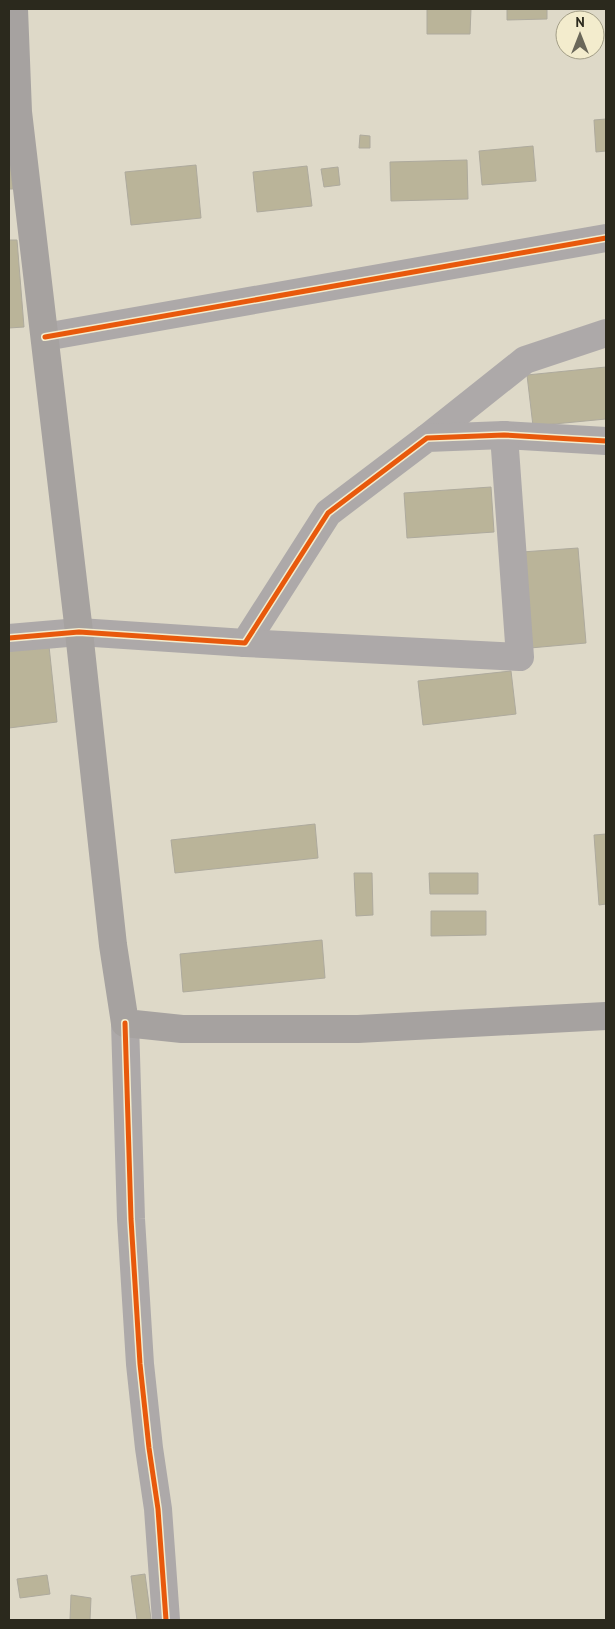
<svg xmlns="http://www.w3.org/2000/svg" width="615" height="1629" viewBox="0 0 615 1629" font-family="'PT Sans',sans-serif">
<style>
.building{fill:#bab499;stroke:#aeaa9d}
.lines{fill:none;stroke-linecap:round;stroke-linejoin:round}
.minor{stroke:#ada9a9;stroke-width:28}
.major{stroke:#a6a2a0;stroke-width:28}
.cycleway-casing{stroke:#f3eccd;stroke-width:8}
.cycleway{stroke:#e8590c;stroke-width:5}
</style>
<rect width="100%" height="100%" fill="#ded9c8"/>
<g class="building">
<path d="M427 9H471L470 34H427Z"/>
<path d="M507 9H547V19L507 20Z"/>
<path d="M606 119V151L596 152 594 120Z"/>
<path d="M360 135 370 136V148H359Z"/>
<path d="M533 146 536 181 482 185 479 151Z"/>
<path d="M9 151 13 189H9Z"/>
<path d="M467 160 468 199 391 201 390 162Z"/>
<path d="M196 165 201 218 131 225 125 172Z"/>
<path d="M307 166 312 206 257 212 253 172Z"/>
<path d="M338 167 340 185 324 187 321 169Z"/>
<path d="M9 240H17L24 327 9 328Z"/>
<path d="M606 367V419L533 426 527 375Z"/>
<path d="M491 487 494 532 407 538 404 493Z"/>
<path d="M578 548 586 643 530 648 522 552Z"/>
<path d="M49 646 57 722 9 728V651Z"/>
<path d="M511 671 516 714 423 725 418 681Z"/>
<path d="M315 824 318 858 175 873 171 840Z"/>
<path d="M606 834V904L599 905 594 835Z"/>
<path d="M354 873H372L373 915 356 916Z"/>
<path d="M429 873H478V894H430Z"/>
<path d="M431 911H486V935L431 936Z"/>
<path d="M322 940 325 978 183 992 180 954Z"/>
<path d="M145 1574 151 1619 137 1620 131 1576Z"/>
<path d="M47 1575 50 1594 20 1598 17 1579Z"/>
<path d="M71 1595 91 1598 90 1620H70Z"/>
</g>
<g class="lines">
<g class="minor">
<path d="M45 337 606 238"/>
<path d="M427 438 525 360 606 333"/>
<path d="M9 638 79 632 245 643 328 513 427 438 504 435 606 441"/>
<path d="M245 643 520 657 504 435"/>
<path d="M125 1023 131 1219 140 1364 149 1448 158 1509 166 1620"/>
</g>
<path class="major" d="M14 9 18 112 79 632 113 945 125 1023 182 1029H358L606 1016"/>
<defs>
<g id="cycleway">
<path d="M45 337 606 238"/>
<path d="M9 638 79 632 245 643 328 513 427 438 504 435 606 441"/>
<path d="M125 1023 131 1219 140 1364 149 1448 158 1509 166 1620"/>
</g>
</defs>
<use href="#cycleway" class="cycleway-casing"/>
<use href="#cycleway" class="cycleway"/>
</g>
<rect width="615" height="1629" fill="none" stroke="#2b291d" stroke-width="20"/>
<g transform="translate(580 35)"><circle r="24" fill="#f3eccd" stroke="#a39e87"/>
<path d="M0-4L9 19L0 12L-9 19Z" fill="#6a6759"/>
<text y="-8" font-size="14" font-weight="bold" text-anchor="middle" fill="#2b291d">N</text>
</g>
</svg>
